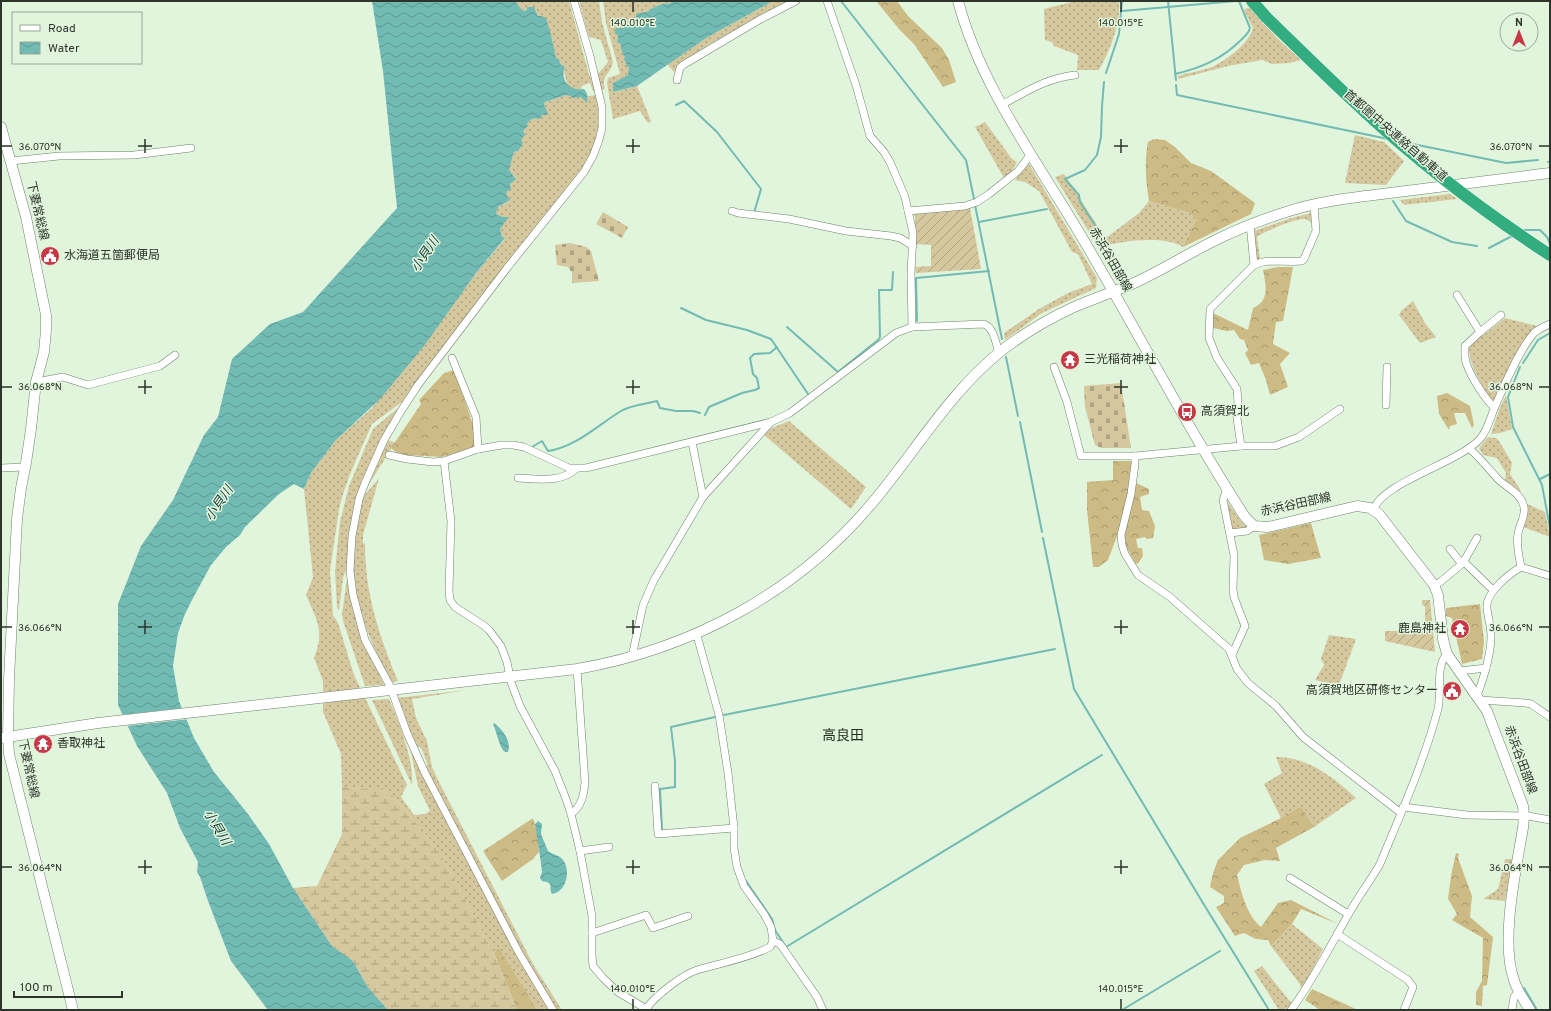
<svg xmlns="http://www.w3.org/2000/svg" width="1551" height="1011" viewBox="0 0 1551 1011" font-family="Overpass,'Noto Sans JP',sans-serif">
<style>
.grass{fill:url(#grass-dots)}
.forest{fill:url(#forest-crowns)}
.wetland{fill:url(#wetland-marsh)}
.cemetery{fill:url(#cemetery-stones)}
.garden{fill:url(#garden-furrows)}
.water{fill:url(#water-waves)}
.pier{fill:#e1f5dd}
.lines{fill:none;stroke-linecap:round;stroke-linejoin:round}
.stream{stroke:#72bbb4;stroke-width:2}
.street-casing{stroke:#6f816c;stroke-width:8}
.secondary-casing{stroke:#6f816c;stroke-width:11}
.street{stroke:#fff;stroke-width:7}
.secondary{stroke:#fff;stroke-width:10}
.highway-bridge-casing{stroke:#fff;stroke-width:13;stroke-linecap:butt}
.highway-bridge{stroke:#33ad80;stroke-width:12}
.ticks{fill:none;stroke:#2d342b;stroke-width:1.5}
.labels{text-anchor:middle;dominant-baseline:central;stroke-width:3;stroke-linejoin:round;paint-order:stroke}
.street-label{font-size:12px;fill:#2d342b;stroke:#e1f5dd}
.poi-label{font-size:12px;fill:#2d342b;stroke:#e1f5dd;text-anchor:start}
.water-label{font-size:13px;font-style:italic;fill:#153936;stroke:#e1f5dd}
.quarter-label{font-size:14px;fill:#22311f;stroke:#e1f5dd}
.ticks-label{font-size:10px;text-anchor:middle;fill:#2d342b;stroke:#e1f5dd;stroke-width:3;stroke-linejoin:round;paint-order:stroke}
</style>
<defs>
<pattern id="grass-dots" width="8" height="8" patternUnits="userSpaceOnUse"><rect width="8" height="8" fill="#d5c79e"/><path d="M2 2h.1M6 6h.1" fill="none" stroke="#ada281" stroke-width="1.8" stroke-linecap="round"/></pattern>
<pattern id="forest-crowns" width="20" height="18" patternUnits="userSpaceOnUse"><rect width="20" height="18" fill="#cdbb85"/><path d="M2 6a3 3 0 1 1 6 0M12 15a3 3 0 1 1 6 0" fill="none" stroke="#a7996d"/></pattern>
<pattern id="wetland-marsh" width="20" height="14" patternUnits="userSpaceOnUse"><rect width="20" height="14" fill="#d5c79e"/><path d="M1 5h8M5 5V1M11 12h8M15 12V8" fill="none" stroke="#ada281"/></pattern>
<pattern id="cemetery-stones" width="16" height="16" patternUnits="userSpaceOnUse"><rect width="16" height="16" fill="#d5c79e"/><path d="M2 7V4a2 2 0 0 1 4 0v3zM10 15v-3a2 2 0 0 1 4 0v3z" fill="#ada281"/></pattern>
<pattern id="garden-furrows" width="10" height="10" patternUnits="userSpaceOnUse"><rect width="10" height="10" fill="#d5c79e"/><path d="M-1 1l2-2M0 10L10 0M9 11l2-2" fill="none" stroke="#ada281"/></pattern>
<pattern id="water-waves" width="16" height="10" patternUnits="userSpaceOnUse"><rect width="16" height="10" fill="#72bbb4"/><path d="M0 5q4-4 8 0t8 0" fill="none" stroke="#5e9993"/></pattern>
</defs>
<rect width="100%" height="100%" fill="#e1f5dd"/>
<g class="grass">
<path d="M515 1H569L588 71 595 90 593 91 590 83 581 86 582 90C567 90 566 82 564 70 563 66 559 64 557 60 553 53 554 44 551 36 548 26 539 19 535 9L528 7 527 10 523 11Z"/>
<path d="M579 1H599L602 22 613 62C611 75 601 74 605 89L601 90 597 75 608 62 601 40 589 37Z"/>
<path d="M603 1H672L671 3 662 4 650 9 649 11 638 14C633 23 624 27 617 34L618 37 617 41 621 45 630 71 629 75 613 83 614 92 637 86 651 121 648 123 640 111 613 119 607 83 608 78 620 74 606 23Z"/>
<path d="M773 1H790L713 42 680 63 674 72 667 64 706 38Z"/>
<path d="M1076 1H1119C1121 24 1110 50 1099 70H1077L1078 55 1054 46 1052 42 1045 40 1044 9Z"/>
<path d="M1249 7 1279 40 1301 60 1289 63 1272 64 1262 60 1228 66 1178 79V76C1189 72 1203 71 1214 66 1228 59 1249 43 1253 28L1244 10Z"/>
<path d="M566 95 581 97 588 99V96L597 95 600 110 598 128 593 149 583 167 402 402 372 424 350 474 343 494 339 509 330 571 333 615 338 623 354 675 407 785 401 797 414 815 425 814 430 811 418 786 409 743 551 1010H537L499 949 494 953 439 851 389 791 342 787 341 754 323 712V681L314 658C325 630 317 621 306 595L313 577 304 489 311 473 335 441 372 408 476 273 505 239 502 237 500 229 508 217H503L496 214 497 208 509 201 510 199 507 198 506 192 510 187 511 182 516 178 508 170C511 163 512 158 514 152L518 151 523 144 520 139 523 137V131L528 126 527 124C531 118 534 118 540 119L542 115 545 114 547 111 544 104 545 102Z"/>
<path d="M985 122 1012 159 1017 162 1011 172 1004 178 975 127Z"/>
<path d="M1355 135 1384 142 1404 161 1386 185 1345 183Z"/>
<path d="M1029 164 1097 278 1096 288 1042 313 1005 340 1004 333 1039 309 1068 293 1092 284 1078 254 1072 252 1039 191 1025 182 1015 180Z"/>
<path d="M1064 174 1095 222 1100 232 1092 237 1055 177Z"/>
<path d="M1450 194 1457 199 1404 205 1400 200Z"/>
<path d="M1149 201 1190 213 1196 220 1183 247C1164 235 1120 241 1100 247L1102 241 1139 213Z"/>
<path d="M1312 213 1311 222C1309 221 1308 220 1305 219 1296 218 1265 231 1257 237L1260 258 1259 261 1255 259 1254 231 1291 218Z"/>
<path d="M1413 301 1425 323 1436 337 1420 343 1399 315 1401 311Z"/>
<path d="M1505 318 1537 326 1531 332 1494 400H1491C1481 382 1469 367 1469 346Z"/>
<path d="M1506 395 1512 429 1500 433 1491 434 1499 410Z"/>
<path d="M398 408 400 409 362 482 348 564 343 578 339 610 337 608 335 571 340 522 349 486 373 429Z"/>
<path d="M789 421 866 487 851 509 764 435 772 428Z"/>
<path d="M1488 437 1496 438 1499 441 1512 463 1510 474 1521 491 1518 492 1505 480 1506 473 1497 458 1483 455 1479 448Z"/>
<path d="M388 440 395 443 364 492 381 453Z"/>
<path d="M379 478 363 535V543L365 544C365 594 379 635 398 681L392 682C364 633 344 581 356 524 358 517 358 506 362 500 366 492 374 485 379 478Z"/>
<path d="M1227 501 1242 523 1247 527 1233 532Z"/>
<path d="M1527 504 1545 512 1550 537 1523 527 1527 512Z"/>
<path d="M349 578 371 657 384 685 365 686 343 621 342 614 347 579Z"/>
<path d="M1329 635 1356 639 1339 685 1315 680 1324 665 1321 659Z"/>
<path d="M467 690 412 699 416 718 427 741 432 767 438 780 533 964 562 1010H556L529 966 427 769V763L422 749 415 744 397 698Z"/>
<path d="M389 699C399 722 414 760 412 785L372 700Z"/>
<path d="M1276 757C1308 757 1333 777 1356 798L1314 827 1301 806 1281 818 1264 784 1282 773Z"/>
<path d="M1505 859H1512L1505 901 1483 899 1498 889Z"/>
<path d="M1292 924 1323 949 1302 989 1299 983 1271 946Z"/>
<path d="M1262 966 1292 1004 1284 1010H1279L1254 971Z"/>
</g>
<g class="forest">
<path d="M876 1H897L908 16 942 48 949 60 956 82 943 87 914 44 899 29Z"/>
<path d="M1154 139 1165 140 1175 147 1191 163 1211 171 1255 203 1251 214 1183 247 1196 220 1190 213 1149 201C1146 182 1144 162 1148 142Z"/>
<path d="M1278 267H1293L1283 321 1276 322 1273 344 1290 353 1280 364 1288 387 1270 395 1266 380 1259 363 1251 365 1245 353 1248 350 1244 340 1240 339 1234 330 1227 331 1213 328V313L1248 330 1253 308C1270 301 1266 285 1263 270Z"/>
<path d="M454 370 474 427 475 447 442 457 407 455 397 453 391 448 421 404 419 400 444 373Z"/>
<path d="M1447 393 1470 406 1474 425 1472 428 1465 413H1454L1457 424 1450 426 1449 430 1439 414 1437 396Z"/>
<path d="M1113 461H1132L1125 511 1117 536 1108 560 1099 567H1093L1087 510V482L1113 480Z"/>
<path d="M1136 483 1149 489V494L1140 497 1142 510 1149 511 1155 526 1153 538 1147 539 1145 537 1136 539 1138 548H1142L1143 556 1138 564 1135 563 1126 546 1124 538Z"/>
<path d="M1311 523 1321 558 1288 564 1264 560 1259 535Z"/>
<path d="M1480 604 1484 642 1482 659 1462 664 1452 618 1446 616V608Z"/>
<path d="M1301 806 1314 827 1276 848 1280 861 1265 860 1244 865 1237 875C1242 894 1246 914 1261 927L1278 903 1291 900 1338 924 1301 909 1292 924 1271 946 1268 940 1256 939 1244 933 1235 936 1216 907 1224 903V896L1210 887 1213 873 1218 860 1240 838 1281 818Z"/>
<path d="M533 818 537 832 539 852 533 859 502 881 483 851Z"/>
<path d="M1456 853 1459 854 1458 858 1472 896 1470 917 1493 937 1487 985 1483 986 1482 1006 1476 1005V992L1482 981 1483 938 1452 920 1457 914 1448 899 1451 876Z"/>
<path d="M499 948 537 1010H517L494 953Z"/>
<path d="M1312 989 1358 1010H1320L1305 1000Z"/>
</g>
<path class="wetland" d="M342 787 389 791 439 851 494 953 517 1010H388L367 986 353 961 332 946 293 888 317 886 342 834Z"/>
<g class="cemetery">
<path d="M603 212 628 227 622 238 596 224Z"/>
<path d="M570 243 587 247 591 251 599 281 572 283V273L568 267 557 265 555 245Z"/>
<path d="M1121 383 1131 448H1101L1095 445 1085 407 1084 386Z"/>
</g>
<g class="garden">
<path d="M970 208 981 269 916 273 915 267 931 266V245L915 244V217L914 213Z"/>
<path d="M1422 600H1430L1435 652 1385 641V631H1404V627H1425V606L1422 605Z"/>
</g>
<g class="water">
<path d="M372 1H515L523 11 527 10V7H534L538 16H541L546 18 551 35 556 58 559 59 560 64 565 67C559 81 572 92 584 89 588 94 588 97 587 103L581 97 572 98 571 96 566 95 545 102 544 104 547 111 548 115H542L540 119C534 118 531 118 527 124L528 126 523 131 525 135 521 139 523 144 518 151 514 152C512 158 511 163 509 170L516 179 510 184 511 190 507 191 506 194 510 200 498 207 496 214 503 217H509L500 229 502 237 505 238 476 273 424 346 380 399 335 441 311 473 304 489 294 484 279 494 245 527 240 535 226 547 211 565 193 598 185 614 178 633 173 666 179 701 194 738 214 772 248 814 269 844 293 888 332 946 353 961 367 986 388 1010H268L231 961 208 901 200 877 197 872 198 862 180 828 167 793 137 746 118 705V604L141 546 173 500 204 435 218 417 232 359 270 324 303 312 397 208 383 71Z"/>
<path d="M672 1H773L706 38 637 86 613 92V83L628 75 629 67 625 66 627 65 624 59 625 56 623 55V53L621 49V45L617 41 618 37 617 34H615V30L616 28H623L636 19V14L649 11 650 9 662 4 671 3Z"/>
<path d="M494 723C502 729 512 741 508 752H505C499 748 497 732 493 724Z"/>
<path d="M538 821 542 824 541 834 548 851C552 854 557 855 560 857 572 866 568 892 552 894 548 886 555 883 542 881L540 878 542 872 541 863 535 824Z"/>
</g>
<path class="pier" d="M184 708 189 719 126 726 120 715Z"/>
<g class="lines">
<g class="stream">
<path d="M841 1 966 160 974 199"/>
<path d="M1168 1 1176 80"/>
<path d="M1122 11 1236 1"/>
<path d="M1106 73 1119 34 1122 1"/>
<path d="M1175 74C1201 68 1222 59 1241 40 1245 36 1249 33 1250 28L1239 1"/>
<path d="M1176 85 1177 95 1388 139"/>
<path d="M676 105 684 101 717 132 761 189 754 213"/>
<path d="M1408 143 1506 163 1538 160"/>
<path d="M1548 162H1550"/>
<path d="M1393 201 1406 221 1452 242 1477 246"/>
<path d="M975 205 1002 339"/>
<path d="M979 222 1047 209"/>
<path d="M1095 225 1080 202 1079 195 1065 179 1085 170 1097 155 1101 137 1102 106 1104 82"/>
<path d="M1522 231 1525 230H1540L1547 237 1550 244"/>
<path d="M1489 248 1512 236"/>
<path d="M681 308 706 320 747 330 771 339 808 394"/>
<path d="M917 321 916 278 989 271"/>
<path d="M787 327 838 372 878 340 880 337 879 290H892L893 272"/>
<path d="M1006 357 1018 416"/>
<path d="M1523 363 1538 340 1550 333"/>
<path d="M1520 367 1508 397 1513 427 1542 485 1550 528"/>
<path d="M705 415 709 407 742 393 755 390 759 388 757 378 753 374 750 358 754 354 770 353 777 347"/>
<path d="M1020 422 1042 532"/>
<path d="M532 447 542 441 548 451C576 447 598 425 621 411 631 405 646 404 657 401L660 408 676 411H693L700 413"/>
<path d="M1540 479 1550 474"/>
<path d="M1043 538 1074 689 1206 908 1269 1010"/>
<path d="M724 715 1055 649"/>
<path d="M662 830 660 789 675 787V761L671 727 715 717"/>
<path d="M746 881 772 919 775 930 786 947 1102 755"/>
<path d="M1524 988 1537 1010"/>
<path d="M1122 1010 1220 951"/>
</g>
<defs>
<g id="street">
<path d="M827 1 856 85 870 136 884 152 890 162 905 197 913 233 911 273 912 327"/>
<path d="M677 80 680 68 683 65 759 20 796 1"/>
<path d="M1001 105C1028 91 1044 79 1075 75"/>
<path d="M11 161 59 156 134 155 191 148"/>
<path d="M732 211 738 213 789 219 846 231 891 236 900 238 913 246"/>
<path d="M908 211 965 206 977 202 989 194 1018 171 1031 154"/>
<path d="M1250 224 1254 265"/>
<path d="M1457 295 1480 332"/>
<path d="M452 358 476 417 478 449"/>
<path d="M1054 367 1067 402 1081 456H1135L1241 446H1275L1299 437 1340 409"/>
<path d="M36 382 63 377 88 385 160 366 175 355"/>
<path d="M1386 405 1387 367"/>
<path d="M1494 407C1485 399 1471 377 1467 365 1464 359 1465 353 1465 346L1480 332 1501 315"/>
<path d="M692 442 703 497"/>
<path d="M1241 446 1236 411 1238 402 1237 389 1217 358 1209 338 1210 309 1254 265C1268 258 1286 263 1302 261L1304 259 1316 231 1314 205"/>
<path d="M1470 449C1480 458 1488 468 1497 478 1506 488 1521 492 1524 507 1526 516 1519 525 1518 534 1516 545 1519 556 1521 567"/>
<path d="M389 455 407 459 433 462 444 461 478 449 502 445H513L524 447 569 468H586L771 422 790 413 896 333 912 327 984 324C994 328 996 344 999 353"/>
<path d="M1135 456V464L1131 494 1121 535 1122 545 1125 554 1138 575 1170 597 1229 649 1237 669 1248 683 1276 706 1303 737 1401 813"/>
<path d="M444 461 451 521 449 591 450 600 455 607 483 625 489 630 501 646 507 662 511 682 520 706 555 771 566 799 571 814 580 851 592 916V955L593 966 603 978 618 992 648 1010"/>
<path d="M1 468 25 467"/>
<path d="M518 478C538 479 560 483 576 469"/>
<path d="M1227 488 1223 500 1234 555 1233 589 1234 597 1245 626 1232 655"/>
<path d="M1374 509C1382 483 1458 463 1480 439 1487 431 1490 419 1494 409 1503 388 1519 350 1534 333 1539 329 1545 326 1550 324"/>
<path d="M1230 533 1247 531 1254 526"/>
<path d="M1450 549 1461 563"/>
<path d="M1463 561 1493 590"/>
<path d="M1434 585 1439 583 1463 563 1477 538"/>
<path d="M633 657V652L643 605 654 580 703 497 771 422"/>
<path d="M1460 671 1486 668"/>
<path d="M1477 696C1484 677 1491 656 1491 636 1491 626 1488 618 1487 608 1485 593 1509 574 1521 567L1550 576"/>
<path d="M1480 700 1526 703 1531 704 1550 717"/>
<path d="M655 786 658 834 734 828"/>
<path d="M1403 807 1467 815 1528 816 1550 820"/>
<path d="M571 814C582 806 584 794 585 782L577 669"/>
<path d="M580 851 609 847"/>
<path d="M1290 878 1348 914"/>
<path d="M592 933 646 915 653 928 688 916"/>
<path d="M1337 934 1408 980 1413 987 1404 1010"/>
<path d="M773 941 780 944 817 997 823 1010"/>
<path d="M646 1009C655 996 682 975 697 970 721 963 745 959 768 948L770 947 773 941 771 927 764 914 744 886 737 867 734 848V828L728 773 719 715 698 639 695 635"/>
<path d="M553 1010 519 953 425 773 407 733 390 686 365 640 353 595 350 571 352 536 359 499 365 483 384 440 401 411 418 385 507 268 584 172 593 156 599 140 602 128V107L590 56 574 1"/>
<path d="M1291 1010C1314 979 1331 944 1351 910 1360 894 1371 880 1380 864 1401 813 1424 762 1438 709 1442 692 1435 666 1447 654"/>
<path d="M1512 1010 1514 997 1519 991"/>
</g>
<g id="secondary">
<path d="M958 1C982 91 1041 166 1087 246 1140 336 1188 429 1245 517L1254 526 1268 527 1357 506 1370 508 1379 514 1434 585 1438 595 1443 639 1447 654 1487 711 1523 806 1524 816 1523 828C1516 869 1500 942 1514 980 1517 991 1524 1000 1530 1010"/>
<path d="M1 127 26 217 46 315V330L44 352 36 382 31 429 26 463 21 488 17 519 9 679 8 737 9 754 73 1010"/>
<path d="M1 738 98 723 577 669C692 649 798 592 873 502 915 452 949 393 1001 351 1023 334 1048 319 1074 307 1093 299 1113 292 1132 284 1163 270 1192 251 1222 237 1243 227 1264 219 1286 212 1322 200 1360 197 1398 192 1448 186 1499 179 1550 173"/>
</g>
</defs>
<use href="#street" class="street-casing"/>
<use href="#secondary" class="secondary-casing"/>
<use href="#street" class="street"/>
<use href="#secondary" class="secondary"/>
<defs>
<path id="highway-bridge" d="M1252 1 1266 17C1298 48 1330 80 1363 110 1420 163 1484 212 1550 255"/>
</defs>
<use href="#highway-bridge" class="highway-bridge-casing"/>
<use href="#highway-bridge" class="highway-bridge"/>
</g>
<path class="ticks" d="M633 2V12M1121 2V12M145 139V153M633 139V153M1121 139V153M2 146H12M138 146H152M626 146H640M1114 146H1128M1539 146H1549M145 380V394M633 380V394M1121 380V394M2 387H12M138 387H152M626 387H640M1114 387H1128M1539 387H1549M145 620V634M633 620V634M1121 620V634M2 627H12M138 627H152M626 627H640M1114 627H1128M1539 627H1549M145 860V874M633 860V874M1121 860V874M2 867H12M138 867H152M626 867H640M1114 867H1128M1539 867H1549M633 999V1009M1121 999V1009"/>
<defs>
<symbol id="civic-disc" viewBox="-11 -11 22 22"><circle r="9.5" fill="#c73746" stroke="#e1f5dd"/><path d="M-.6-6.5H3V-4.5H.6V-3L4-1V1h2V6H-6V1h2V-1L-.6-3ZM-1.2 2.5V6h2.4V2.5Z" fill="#fff"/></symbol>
<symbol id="temple-disc" viewBox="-11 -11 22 22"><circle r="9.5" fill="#c73746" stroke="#e1f5dd"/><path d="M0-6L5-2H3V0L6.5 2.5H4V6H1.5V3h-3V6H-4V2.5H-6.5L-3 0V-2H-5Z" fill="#fff"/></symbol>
<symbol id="bus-disc" viewBox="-11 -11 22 22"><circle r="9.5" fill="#c73746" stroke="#e1f5dd"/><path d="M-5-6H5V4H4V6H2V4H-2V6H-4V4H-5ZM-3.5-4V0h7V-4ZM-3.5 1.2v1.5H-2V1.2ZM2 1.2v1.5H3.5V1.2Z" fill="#fff"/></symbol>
</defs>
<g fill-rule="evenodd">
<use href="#civic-disc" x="39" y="245" width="22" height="22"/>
<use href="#temple-disc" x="1059" y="349" width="22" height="22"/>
<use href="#bus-disc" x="1176" y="401" width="22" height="22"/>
<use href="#temple-disc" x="1449" y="618" width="22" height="22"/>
<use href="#civic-disc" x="1441" y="680" width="22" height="22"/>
<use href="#temple-disc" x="32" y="733" width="22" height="22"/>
</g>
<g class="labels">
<g class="street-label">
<text transform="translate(1395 136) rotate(41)">首都圏中央連絡自動車道</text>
<text transform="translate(37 211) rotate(77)">下妻常総線</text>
<text transform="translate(1110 260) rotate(60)">赤浜谷田部線</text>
<text transform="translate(1296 505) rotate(-12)">赤浜谷田部線</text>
<text transform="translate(1520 760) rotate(70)">赤浜谷田部線</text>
<text transform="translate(28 769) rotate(78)">下妻常総線</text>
</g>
<g class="poi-label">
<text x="64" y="256">水海道五箇郵便局</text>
<text x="1084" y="360">三光稲荷神社</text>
<text x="1201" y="412">高須賀北</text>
<text x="1446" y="629" text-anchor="end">鹿島神社</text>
<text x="1438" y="691" text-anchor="end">高須賀地区研修センター</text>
<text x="57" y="744">香取神社</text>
</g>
<g class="water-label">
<text transform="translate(426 255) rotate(-56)">小貝川</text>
<text transform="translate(220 504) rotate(-56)">小貝川</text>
<text transform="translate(216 828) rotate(59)">小貝川</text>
</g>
<g class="quarter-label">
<text x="843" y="736">高良田</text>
</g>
</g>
<g class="ticks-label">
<text x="633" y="26">140.010°E</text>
<text x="1121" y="26">140.015°E</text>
<text x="40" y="150">36.070°N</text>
<text x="1511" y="150">36.070°N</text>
<text x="40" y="390">36.068°N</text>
<text x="1511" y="390">36.068°N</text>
<text x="40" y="631">36.066°N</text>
<text x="1511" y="631">36.066°N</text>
<text x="40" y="871">36.064°N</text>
<text x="1511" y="871">36.064°N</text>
<text x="633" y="992">140.010°E</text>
<text x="1121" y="992">140.015°E</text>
</g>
<rect width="1551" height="1011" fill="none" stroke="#2d342b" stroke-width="4"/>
<rect x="12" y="12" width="130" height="52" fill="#e1f5dd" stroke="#99a896"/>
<rect x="20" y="25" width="20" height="6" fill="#ffffff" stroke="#99a896"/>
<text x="48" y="32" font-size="12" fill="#2d342b">Road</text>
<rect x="20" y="42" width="20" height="12" fill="url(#water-waves)" stroke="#99a896"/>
<text x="48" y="52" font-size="12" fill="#2d342b">Water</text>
<g transform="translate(1519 32)"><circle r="19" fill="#e1f5dd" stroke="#99a896"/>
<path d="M0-3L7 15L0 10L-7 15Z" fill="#c73746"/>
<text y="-6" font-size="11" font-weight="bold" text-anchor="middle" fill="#2d342b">N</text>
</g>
<path d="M14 991v6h108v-6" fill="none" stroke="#2d342b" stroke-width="2"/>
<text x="20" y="991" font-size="12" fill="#2d342b" stroke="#e1f5dd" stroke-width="3" paint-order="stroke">100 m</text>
</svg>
